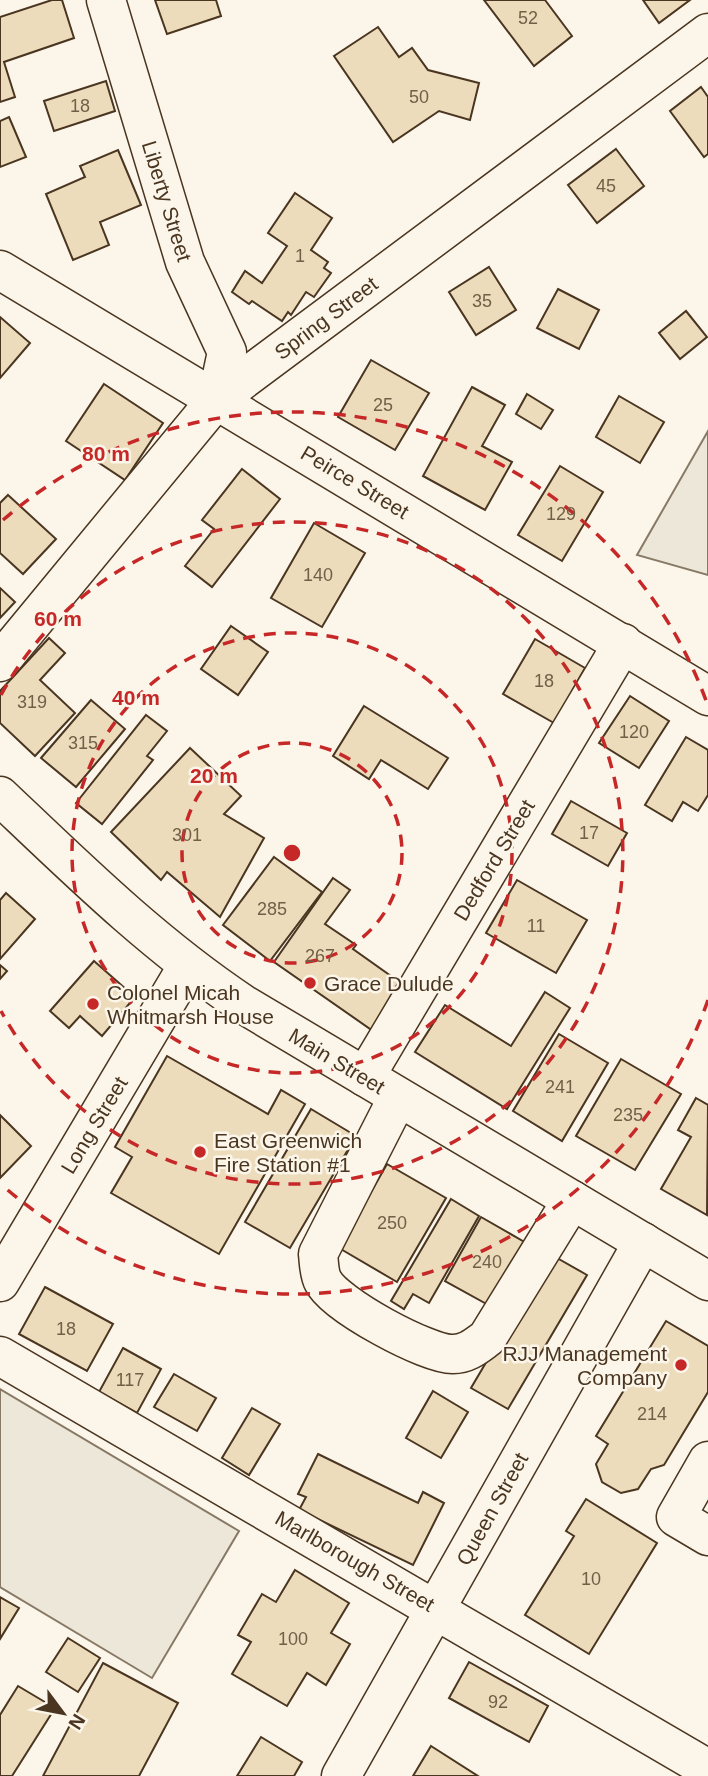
<svg xmlns="http://www.w3.org/2000/svg" width="708" height="1776" viewBox="0 0 708 1776" font-family="Arial,sans-serif">
<style>
.parking{fill:#ede7d9;stroke:#887966;stroke-width:2}
.building{fill:#ecdcbc;stroke:#4a3520;stroke-width:2}
.lines{fill:none;stroke-linecap:round;stroke-linejoin:round}
.minor-casing{stroke:#4a3520;stroke-width:41}
.major-casing{stroke:#4a3520;stroke-width:41}
.minor{stroke:#fbf6e9;stroke-width:38}
.major{stroke:#fbf6e9;stroke-width:38}
.ring{fill:none;stroke:#c62828;stroke-width:3.5;stroke-dasharray:12 9}
.poi-dot{fill:#c62828;stroke:#fbf6e9;stroke-width:2.5}
.labels{text-anchor:middle;dominant-baseline:central;stroke-width:5;stroke-linejoin:round;paint-order:stroke}
.number-label{font-size:18px;fill:#725f47}
.street-label{font-size:21px;fill:#4a3520;stroke:#fbf6e9}
.poi-label{font-size:21px;fill:#4a3520;stroke:#fbf6e9;text-anchor:start}
.centre{fill:#c62828;stroke:#fbf6e9;stroke-width:3.5}
.ring-label{font-size:21px;text-anchor:middle;font-weight:bold;fill:#c62828;stroke:#fbf6e9;stroke-width:5;stroke-linejoin:round;paint-order:stroke}
</style>
<rect width="100%" height="100%" fill="#fbf6e9"/>
<g class="parking">
<path d="M708 431V575L637 555Z"/>
<path d="M0 1389 239 1531 152 1678 0 1587Z"/>
</g>
<g class="building">
<path d="M52 0H62L74 38 4 62 15 97 0 102V17Z"/>
<path d="M155 0H216L221 16 167 34Z"/>
<path d="M484 0H545L572 36 534 66Z"/>
<path d="M643 0H690L659 23Z"/>
<path d="M378 27 399 57 412 48 428 70 479 83 470 120 439 111 393 142 334 56Z"/>
<path d="M106 81 115 111 54 131 44 101Z"/>
<path d="M701 87 708 97V154L704 157 670 111Z"/>
<path d="M9 117 26 157 0 167V121Z"/>
<path d="M616 149 644 186 597 223 568 185Z"/>
<path d="M118 150 141 205 100 222 109 245 73 260 46 194 85 177 80 166Z"/>
<path d="M295 193 332 218 311 250 328 262 324 268 331 273 314 297 306 292 291 315 288 312 282 321 252 301 249 304 232 292 245 271 262 283 287 246 268 233Z"/>
<path d="M489 267 516 310 476 335 449 292Z"/>
<path d="M558 289 599 310 579 349 537 328Z"/>
<path d="M686 311 707 337 680 359 659 333Z"/>
<path d="M0 317 30 343 0 378Z"/>
<path d="M371 360 429 393 395 450 338 417Z"/>
<path d="M104 384 163 423 125 480 66 441Z"/>
<path d="M472 387 505 405 482 446 512 462 485 510 423 476Z"/>
<path d="M527 394 553 410 541 429 516 414Z"/>
<path d="M619 396 664 422 640 463 596 437Z"/>
<path d="M560 466 603 492 562 561 518 535Z"/>
<path d="M242 469 280 499 212 587 185 566 214 529 202 520Z"/>
<path d="M8 495 56 539 23 574 0 553V503Z"/>
<path d="M314 523 365 553 322 627 271 598Z"/>
<path d="M0 588 15 602 0 618Z"/>
<path d="M231 626 268 652 238 695 201 669Z"/>
<path d="M49 638 65 653 40 680 75 713 35 756 0 723V691Z"/>
<path d="M535 639 585 668 554 723 503 694Z"/>
<path d="M630 696 669 721 639 768 599 743Z"/>
<path d="M91 700 125 729 76 787 41 758Z"/>
<path d="M364 706 448 758 428 789 381 760 369 779 333 756Z"/>
<path d="M146 715 167 731 147 756 153 760 102 824 76 803Z"/>
<path d="M686 737 708 750V795L698 811 683 802 672 821 645 805Z"/>
<path d="M190 748 241 796 224 814 264 838 220 917 167 872 161 880 111 832Z"/>
<path d="M571 801 627 833 608 866 552 834Z"/>
<path d="M274 857 322 892 270 961 223 925Z"/>
<path d="M333 878 350 890 325 924 356 945 353 949 405 986 373 1031 274 962Z"/>
<path d="M517 880 587 920 556 973 486 933Z"/>
<path d="M6 893 35 919 0 959V900Z"/>
<path d="M94 961 135 997 102 1036 80 1016 69 1028 50 1011Z"/>
<path d="M0 965 7 971 0 979Z"/>
<path d="M545 992 570 1008 507 1109 415 1052 445 1005 511 1046Z"/>
<path d="M559 1034 608 1063 562 1141 513 1111Z"/>
<path d="M167 1056 268 1114 281 1090 305 1104 219 1254 111 1193 132 1157 115 1147Z"/>
<path d="M621 1059 681 1094 635 1170 576 1136Z"/>
<path d="M696 1098 708 1105 707 1215 661 1189 691 1137 678 1130Z"/>
<path d="M311 1109 356 1136 290 1248 245 1222Z"/>
<path d="M0 1115 31 1146 0 1178Z"/>
<path d="M387 1164 446 1198 397 1282 339 1248Z"/>
<path d="M451 1199 479 1216 429 1303 413 1294 404 1309 391 1301Z"/>
<path d="M481 1217 528 1244 492 1307 445 1281Z"/>
<path d="M550 1254 587 1275 508 1409 471 1388Z"/>
<path d="M45 1287 113 1324 87 1371 19 1334Z"/>
<path d="M666 1321 708 1346V1392L664 1465 651 1469 638 1489 621 1493 602 1482 596 1464 608 1444 596 1436Z"/>
<path d="M123 1348 161 1369 137 1413 99 1392Z"/>
<path d="M174 1374 216 1398 197 1431 154 1407Z"/>
<path d="M433 1391 468 1412 441 1458 406 1438Z"/>
<path d="M252 1408 280 1424 249 1475 222 1458Z"/>
<path d="M318 1454 418 1503 423 1492 444 1503 413 1565 299 1510 306 1497 298 1494Z"/>
<path d="M586 1499 657 1543 589 1654 525 1615 574 1536 566 1531Z"/>
<path d="M295 1570 349 1603 331 1633 350 1644 326 1685 307 1673 287 1706 232 1674 251 1642 238 1635 262 1594 276 1602Z"/>
<path d="M0 1597 19 1608 0 1639Z"/>
<path d="M68 1638 100 1658 78 1692 46 1672Z"/>
<path d="M469 1662 548 1706 529 1742 449 1698Z"/>
<path d="M103 1663 178 1703 139 1776H43Z"/>
<path d="M18 1686 55 1708 12 1776H0V1715Z"/>
<path d="M261 1737 302 1762 294 1776H237Z"/>
<path d="M431 1746 478 1776H413Z"/>
</g>
<g class="lines">
<defs>
<g id="minor">
<path d="M106 0 185 262 227 352 217 399"/>
<path d="M0 270 708 696"/>
<path d="M0 662 217 399 708 33"/>
<path d="M365 1077 623 643"/>
<path d="M398 1097 318 1254C319 1262 319 1274 323 1281 335 1305 428 1355 453 1354 467 1354 476 1346 487 1338L572 1200"/>
<path d="M0 1282 187 967"/>
<path d="M0 1356 708 1769"/>
<path d="M708 1461 676 1517 708 1536"/>
<path d="M341 1776 643 1242"/>
</g>
<path id="major" d="M0 796C78 870 153 944 243 1004L708 1281"/>
</defs>
<use href="#minor" class="minor-casing"/>
<use href="#major" class="major-casing"/>
<use href="#minor" class="minor"/>
<use href="#major" class="major"/>
</g>
<g class="ring">
<circle cx="292" cy="853" r="110"/>
<circle cx="292" cy="853" r="220"/>
<path d="M1 695A331 331 0 1 1 1 1011"/>
<path d="M708 1000A441 441 0 0 1 3 1186M3 520A441 441 0 0 1 708 706"/>
</g>
<g class="poi-dot">
<circle cx="310" cy="983" r="7"/>
<circle cx="93" cy="1004" r="7"/>
<circle cx="200" cy="1152" r="7"/>
<circle cx="681" cy="1365" r="7"/>
</g>
<g class="labels">
<g class="number-label">
<text x="528" y="18">52</text>
<text x="419" y="97">50</text>
<text x="80" y="106">18</text>
<text x="606" y="186">45</text>
<text x="300" y="256">1</text>
<text x="482" y="301">35</text>
<text x="383" y="405">25</text>
<text x="561" y="514">129</text>
<text x="318" y="575">140</text>
<text x="544" y="681">18</text>
<text x="32" y="702">319</text>
<text x="634" y="732">120</text>
<text x="83" y="743">315</text>
<text x="589" y="833">17</text>
<text x="187" y="835">301</text>
<text x="272" y="909">285</text>
<text x="536" y="926">11</text>
<text x="320" y="956">267</text>
<text x="560" y="1087">241</text>
<text x="628" y="1115">235</text>
<text x="392" y="1223">250</text>
<text x="487" y="1262">240</text>
<text x="66" y="1329">18</text>
<text x="130" y="1380">117</text>
<text x="652" y="1414">214</text>
<text x="591" y="1579">10</text>
<text x="293" y="1639">100</text>
<text x="498" y="1702">92</text>
</g>
<g class="street-label">
<text transform="translate(167 201) rotate(73)">Liberty Street</text>
<text transform="translate(326 318) rotate(-37)">Spring Street</text>
<text transform="translate(355 482) rotate(31)">Peirce Street</text>
<text transform="translate(494 860) rotate(-59)">Dedford Street</text>
<text transform="translate(337 1061) rotate(31)">Main Street</text>
<text transform="translate(94 1125) rotate(-59)">Long Street</text>
<text transform="translate(492 1509) rotate(-61)">Queen Street</text>
<text transform="translate(355 1561) rotate(30)">Marlborough Street</text>
</g>
<g class="poi-label">
<text x="324" y="983">Grace Dulude</text>
<text x="107" y="992">Colonel Micah<tspan x="107" dy="24">Whitmarsh House</tspan></text>
<text x="214" y="1140">East Greenwich<tspan x="214" dy="24">Fire Station #1</tspan></text>
<text x="667" y="1353" text-anchor="end">RJJ Management<tspan x="667" dy="24">Company</tspan></text>
</g>
</g>
<circle cx="292" cy="853" r="10" class="centre"/>
<g class="ring-label">
<text x="106" y="461">80 m</text>
<text x="58" y="626">60 m</text>
<text x="136" y="705">40 m</text>
<text x="214" y="783">20 m</text>
</g>
<g transform="translate(63 1713) rotate(122)" stroke="#fbf6e9" stroke-width="5" paint-order="stroke">
<path d="M0-5L12 26L0 18L-12 26Z" fill="#4a3520"/>
<text y="-10" font-size="19" font-weight="bold" text-anchor="middle" fill="#4a3520">N</text>
</g>
</svg>
